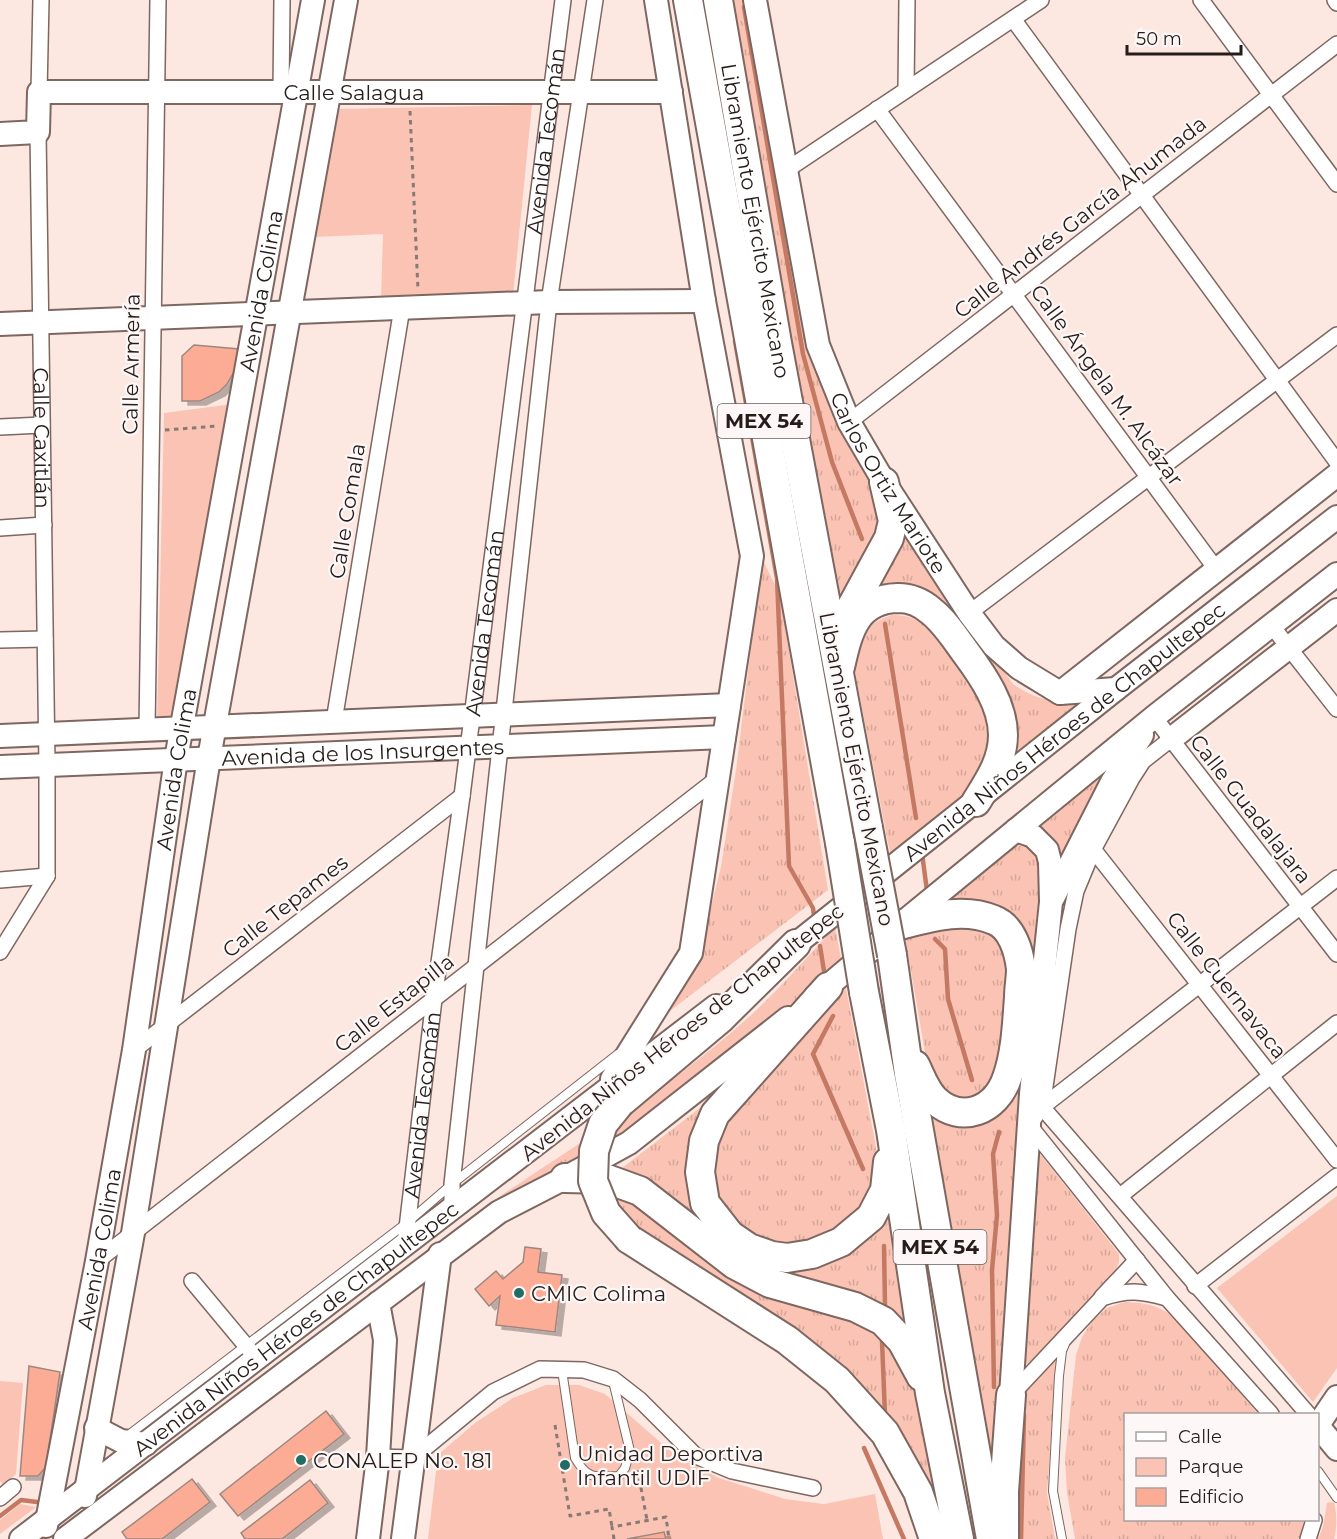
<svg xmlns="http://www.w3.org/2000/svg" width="1337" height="1539" viewBox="0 0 1337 1539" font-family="Montserrat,sans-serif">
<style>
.grass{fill:url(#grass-tufts)}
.green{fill:#fac3b3}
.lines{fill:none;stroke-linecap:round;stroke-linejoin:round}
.stream{stroke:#c47963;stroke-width:4.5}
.building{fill:#fcac94;stroke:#9e8780;stroke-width:1.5;filter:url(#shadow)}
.lane-casing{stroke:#7d6760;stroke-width:10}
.street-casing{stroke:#7d6760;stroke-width:18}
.secondary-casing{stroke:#7d6760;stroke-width:26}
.highway-casing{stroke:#7d6760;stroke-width:32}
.path{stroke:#887a75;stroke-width:3;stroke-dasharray:4.5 4.5;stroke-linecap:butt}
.lane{stroke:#fff;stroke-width:8}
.street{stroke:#fff;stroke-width:15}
.secondary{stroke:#fff;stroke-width:22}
.highway{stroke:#fff;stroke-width:28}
.highway-bridge-casing{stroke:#7d6760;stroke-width:32;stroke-linecap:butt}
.highway-bridge{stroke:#fff;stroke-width:28}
.poi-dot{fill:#226c66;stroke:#fdf8f7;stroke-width:2}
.labels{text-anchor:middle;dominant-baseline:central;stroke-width:4.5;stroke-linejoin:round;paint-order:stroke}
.shield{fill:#fdf8f7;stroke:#665f5c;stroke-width:1.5}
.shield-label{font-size:20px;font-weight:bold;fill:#261d1a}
.street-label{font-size:21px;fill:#261d1a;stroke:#fdf8f7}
.poi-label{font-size:21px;fill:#261d1a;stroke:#fdf8f7;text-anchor:start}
</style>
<defs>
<pattern id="grass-tufts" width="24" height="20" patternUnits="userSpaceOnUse" patternTransform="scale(1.5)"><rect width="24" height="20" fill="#fac3b3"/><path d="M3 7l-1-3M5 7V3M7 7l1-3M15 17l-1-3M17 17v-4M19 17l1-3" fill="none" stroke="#d6a799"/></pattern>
<filter id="shadow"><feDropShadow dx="6" dy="4" stdDeviation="0" flood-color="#0004"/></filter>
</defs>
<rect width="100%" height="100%" fill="#fce7e1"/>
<g class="grass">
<path d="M729 0H746L807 348 843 433 879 493 884 527 837 619Z"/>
<path d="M904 533 1013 684C1042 703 1054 702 1087 699L1006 766 956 622 874 598 876 574Z"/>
<path d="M762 558 780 596 828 890 662 1017 700 952 721 867 736 770Z"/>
<path d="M892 615C908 615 918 619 931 629L984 708 992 725 989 758 964 797 890 853 854 667C858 637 861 625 892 615Z"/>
<path d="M1099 780 1102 783 1061 867 1037 829 1093 783Z"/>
<path d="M1017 845C1039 848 1040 862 1044 881L994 1500 925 1099 991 1115 1025 940 932 911Z"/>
<path d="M943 925 992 929 1009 960 999 1083 968 1100 956 1098 937 1083 926 1058 905 936Z"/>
<path d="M835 927 842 964 629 1132 573 1165 496 1199C576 1145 660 1094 733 1031 770 1000 803 962 835 927Z"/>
<path d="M846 988 875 1142 878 1168 873 1193 839 1235 784 1247 758 1238 735 1221 720 1198 713 1170 717 1142 729 1117Z"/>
<path d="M735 1081 698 1136 723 1237 828 1263C860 1250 873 1223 893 1196L913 1338 757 1269 613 1175Z"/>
<path d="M1041 1155 1119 1254V1262L1114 1275 1033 1360 1026 1364 1022 1359 1033 1157Z"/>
<path d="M613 1191 815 1303 888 1336 914 1380 936 1502 917 1466 626 1218Z"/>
<path d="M1125 1302C1146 1303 1159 1305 1176 1319L1258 1414H1126V1520H1304L1301 1535 1298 1539H1075L1067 1493 1065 1458 1076 1355 1082 1337 1093 1320 1107 1308Z"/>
<path d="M1057 1351 1047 1493 1055 1539H1012L1020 1391Z"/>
</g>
<g class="green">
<path d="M532 105 513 295 381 300 383 234 314 237 339 109Z"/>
<path d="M233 404 178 723 157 724 164 413Z"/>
<path d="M1337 1196V1368L1313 1402 1217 1288Z"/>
<path d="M0 1381 23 1383 16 1474 3 1485 0 1481Z"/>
<path d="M546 1385H579L605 1394 676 1456 719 1478 785 1499 824 1504 875 1494 883 1539H428L438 1455 475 1423 513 1398Z"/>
<path d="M1330 1502 1334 1503C1337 1511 1337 1531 1334 1539H1318L1323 1527 1327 1503Z"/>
<path d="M20 1504 36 1507 0 1534V1520Z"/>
</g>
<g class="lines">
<g class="stream">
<path d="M746 3 744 7 803 354 832 462 862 539"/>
<path d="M735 341 777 578 789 866 813 908 814 916"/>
<path d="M885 624 916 818"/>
<path d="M922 853 927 891"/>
<path d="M935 939 945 949 948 999 972 1080"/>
<path d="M820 946 824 971"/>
<path d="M833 1016 813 1054 863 1169"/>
<path d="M884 1246 885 1306"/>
<path d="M882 1341 885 1415"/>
<path d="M994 1387 992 1270 997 1215 993 1154 999 1132"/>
<path d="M864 1448 904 1539"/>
<path d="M0 1516 21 1500 37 1502"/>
<path d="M1021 1539 1024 1415"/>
</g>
</g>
<g class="building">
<path d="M194 345 239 349 236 368 227 384 219 392 200 401H182V356Z"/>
<path d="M525 1247 541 1249 538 1272 562 1275 555 1332 496 1325 500 1296 489 1306 475 1289 496 1271 503 1279 523 1262Z"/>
<path d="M29 1366 60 1372 46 1467 38 1476H20Z"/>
<path d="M326 1411 344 1434 238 1516 220 1494Z"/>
<path d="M192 1479 210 1502 162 1539H127L122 1532Z"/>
<path d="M310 1480 328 1503 282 1539H245L241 1533Z"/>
<path d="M664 1532 666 1539H627Z"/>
</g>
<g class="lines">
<defs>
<g id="lane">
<path d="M562 1370 575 1458C588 1480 595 1477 619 1476L625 1468 630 1451 613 1381"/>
<path d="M126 1437 408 1222 452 1184 618 1054"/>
<path d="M1318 1471 1337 1498"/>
<path d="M1062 1539 1053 1491 1059 1376 1062 1351 1065 1344"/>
</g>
<g id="street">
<path d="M1201 0 1337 184"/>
<path d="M1335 0 1337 3"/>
<path d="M1013 19 1337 462"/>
<path d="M906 90 907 0"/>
<path d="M39 92 41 0"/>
<path d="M281 92 282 0"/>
<path d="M877 109 1216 569"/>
<path id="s1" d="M38 132 47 765V876"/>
<path d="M785 171 1041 0"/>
<path d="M849 422 1337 44"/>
<path d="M0 427 42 425"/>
<path d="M0 528 44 525"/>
<path d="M969 613 1337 335"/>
<path d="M1271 625 1337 709"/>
<path d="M0 640 45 639"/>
<path d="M1154 717 1337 954"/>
<path d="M334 721 402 308"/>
<path d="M147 729 158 0"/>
<path d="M1171 739 1143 761 1132 778 1093 850 1076 891 1068 929 1042 1107 1308 1414"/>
<path d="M1089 844 1337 1160"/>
<path d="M0 880 47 876"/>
<path d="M0 952 47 876"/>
<path d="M134 1050 462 796"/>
<path d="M1120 1196 1337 1023"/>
<path d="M452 1209V1184L549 302 595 0"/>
<path id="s2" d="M405 1245 434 999 462 796 563 0"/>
<path d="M97 1261 718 778"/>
<path d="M192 1281 257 1359"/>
<path d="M1195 1286 1337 1176"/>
<path d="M1102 1297 1137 1260"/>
<path d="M1011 1395 1102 1298C1128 1289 1141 1291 1167 1298"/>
<path d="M1271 1414 1167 1298 1029 1125 1042 1107 1337 878"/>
<path d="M378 1457 413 1458 493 1392 540 1369 584 1370 613 1379 640 1400 696 1456 732 1471 813 1488"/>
<path d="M0 1498 13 1487"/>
<path d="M1308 1539 1314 1520"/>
</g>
<g id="secondary">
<path id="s3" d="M755 0 818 345 849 422 884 482 969 613 994 646 1019 668 1060 693 1116 689"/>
<path id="s4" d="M0 134 38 132 39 92H671"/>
<path d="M0 324 549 302 704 301"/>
<path d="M1060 693 1337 475"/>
<path d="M0 736 729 705"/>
<path d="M1171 739 1337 610"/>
<path id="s5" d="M0 767 724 737"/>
<path d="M1053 898 1112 782 1142 735"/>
<path id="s6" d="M782 955 1116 689 1337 517"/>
<path d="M816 996 900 925 1154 717 1337 574"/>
<path d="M612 1079 691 953 752 556 704 301 656 0"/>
<path d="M1011 1395 1031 1094 1051 902 1050 862 1047 850 1033 836 1016 830"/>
<path d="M1318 1425 1337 1397"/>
<path d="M1318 1426 1337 1449"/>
<path d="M96 1428 121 1441 146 1444"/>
<path d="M85 1496 133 1233 209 758 346 0"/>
<path id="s7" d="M46 1526 97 1261 134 1050 176 759 313 0"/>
<path id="s8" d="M21 1539 716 1006"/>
<path d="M65 1539 499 1212 565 1178 629 1143 788 1018"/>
<path d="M368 1539 378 1457 385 1340 378 1303"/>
<path d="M403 1539 440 1254"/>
</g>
<g id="highway">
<path d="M688 0 840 843"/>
<path id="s9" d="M718 0 777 343 868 828"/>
<path d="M845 619 889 538 893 521 884 482"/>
<path d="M840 667C848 632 855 599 898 598 910 598 922 603 931 611 945 622 955 638 966 653 983 676 1003 705 1003 735 1003 761 989 781 976 802"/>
<path d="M900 925C931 917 963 907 994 920 1012 927 1019 951 1021 969 1021 978 1019 988 1019 997 1017 1023 1016 1053 1007 1078 996 1110 962 1125 935 1100 925 1090 921 1077 915 1065"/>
<path d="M892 955 909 1074 991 1539"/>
<path d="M828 987 715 1114 704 1141 700 1172 705 1203 730 1235 749 1248 772 1256 787 1258 812 1254 841 1242 871 1217 885 1190 888 1162"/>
<path d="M864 992 891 1130 930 1393 959 1539"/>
<path d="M620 1103 720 1019 796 944"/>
<path d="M565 1178 607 1179 640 1191 734 1264 770 1283 855 1307 883 1321 902 1341 921 1376"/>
<path d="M629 1239 787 1340 837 1380 885 1433 918 1492 934 1539"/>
<path d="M1004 1537V1491L1011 1395"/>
</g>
</defs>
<use href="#lane" class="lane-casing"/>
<use href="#street" class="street-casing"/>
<use href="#secondary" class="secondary-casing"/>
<use href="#highway" class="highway-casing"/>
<g class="path">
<path d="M410 111 418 290"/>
<path d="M165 430 218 426"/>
<path d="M555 1425 570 1516 609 1509 612 1527"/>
<path d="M636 1471 638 1472 647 1520"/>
<path d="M614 1539 612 1527 666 1517 669 1539"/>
</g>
<use href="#lane" class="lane"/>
<use href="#street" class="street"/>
<use href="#secondary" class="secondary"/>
<use href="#highway" class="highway"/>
<defs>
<g id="highway-bridge">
<path d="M868 828 892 955"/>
<path d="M840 843 864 992"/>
<path d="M620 1103 603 1124 594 1151 593 1181 606 1213 629 1239"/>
</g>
</defs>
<use href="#highway-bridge" class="highway-bridge-casing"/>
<use href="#highway-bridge" class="highway-bridge"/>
</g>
<g class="poi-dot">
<circle cx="519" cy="1293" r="6"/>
<circle cx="301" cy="1460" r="6"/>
<circle cx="565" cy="1465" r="6"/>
</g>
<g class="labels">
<g class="shield">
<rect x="717.5" y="404" width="93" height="34" rx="4.5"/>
<rect x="893.5" y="1230" width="93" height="34" rx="4.5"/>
</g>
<g class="shield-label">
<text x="764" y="421">MEX 54</text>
<text x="940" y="1247">MEX 54</text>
</g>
<g class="street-label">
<text stroke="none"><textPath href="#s4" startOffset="393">Calle Salagua</textPath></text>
<text stroke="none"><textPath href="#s2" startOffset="1113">Avenida Tecomán</textPath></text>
<text transform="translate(1080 217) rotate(-38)">Calle Andrés García Ahumada</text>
<text stroke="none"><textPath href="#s9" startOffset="224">Libramiento Ejército Mexicano</textPath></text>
<text stroke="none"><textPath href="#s7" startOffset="1254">Avenida Colima</textPath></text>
<text transform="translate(131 364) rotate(-89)">Calle Armería</text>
<text transform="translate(1107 385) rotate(54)">Calle Ángela M. Alcázar</text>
<text stroke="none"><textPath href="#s1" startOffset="306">Calle Caxitlán</textPath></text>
<text stroke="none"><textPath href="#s3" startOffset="506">Carlos Ortiz Mariote</textPath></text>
<text transform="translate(347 511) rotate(-81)">Calle Comala</text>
<text stroke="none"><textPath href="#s2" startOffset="627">Avenida Tecomán</textPath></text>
<text stroke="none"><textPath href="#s6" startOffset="360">Avenida Niños Héroes de Chapultepec</textPath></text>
<text stroke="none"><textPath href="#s5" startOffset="363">Avenida de los Insurgentes</textPath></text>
<text stroke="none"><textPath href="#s7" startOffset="768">Avenida Colima</textPath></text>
<text transform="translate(857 769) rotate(79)">Libramiento Ejército Mexicano</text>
<text transform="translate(1251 809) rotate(52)">Calle Guadalajara</text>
<text transform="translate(285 906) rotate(-38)">Calle Tepames</text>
<text transform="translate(1227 985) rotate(52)">Calle Cuernavaca</text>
<text transform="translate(394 1003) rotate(-38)">Calle Estapilla</text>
<text transform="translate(682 1032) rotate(-38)">Avenida Niños Héroes de Chapultepec</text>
<text stroke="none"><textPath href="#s2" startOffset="141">Avenida Tecomán</textPath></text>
<text stroke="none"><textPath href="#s7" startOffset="282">Avenida Colima</textPath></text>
<text stroke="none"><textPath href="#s8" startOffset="346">Avenida Niños Héroes de Chapultepec</textPath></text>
</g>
<g class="poi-label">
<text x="531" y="1293">CMIC Colima</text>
<text x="577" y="1453">Unidad Deportiva<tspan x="577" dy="24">Infantil UDIF</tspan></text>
<text x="313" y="1460">CONALEP No. 181</text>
</g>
</g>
<rect x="1124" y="1413" width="195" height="108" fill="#fdf8f7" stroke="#a7a09f" stroke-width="1.5"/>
<rect x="1136" y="1432" width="30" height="9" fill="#ffffff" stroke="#a7a09f" stroke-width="1.5"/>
<text x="1178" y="1443" font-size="18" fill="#261d1a">Calle</text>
<rect x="1136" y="1458" width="30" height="18" fill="#fac3b3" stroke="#a7a09f" stroke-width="1.5"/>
<text x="1178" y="1473" font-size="18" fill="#261d1a">Parque</text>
<rect x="1136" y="1488" width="30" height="18" fill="#fcac94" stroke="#a7a09f" stroke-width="1.5"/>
<text x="1178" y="1503" font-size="18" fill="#261d1a">Edificio</text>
<path d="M1127 45v9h114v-9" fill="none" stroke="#261d1a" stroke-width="3"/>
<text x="1136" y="45" font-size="18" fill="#261d1a" stroke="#fdf8f7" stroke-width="4.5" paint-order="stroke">50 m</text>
</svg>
